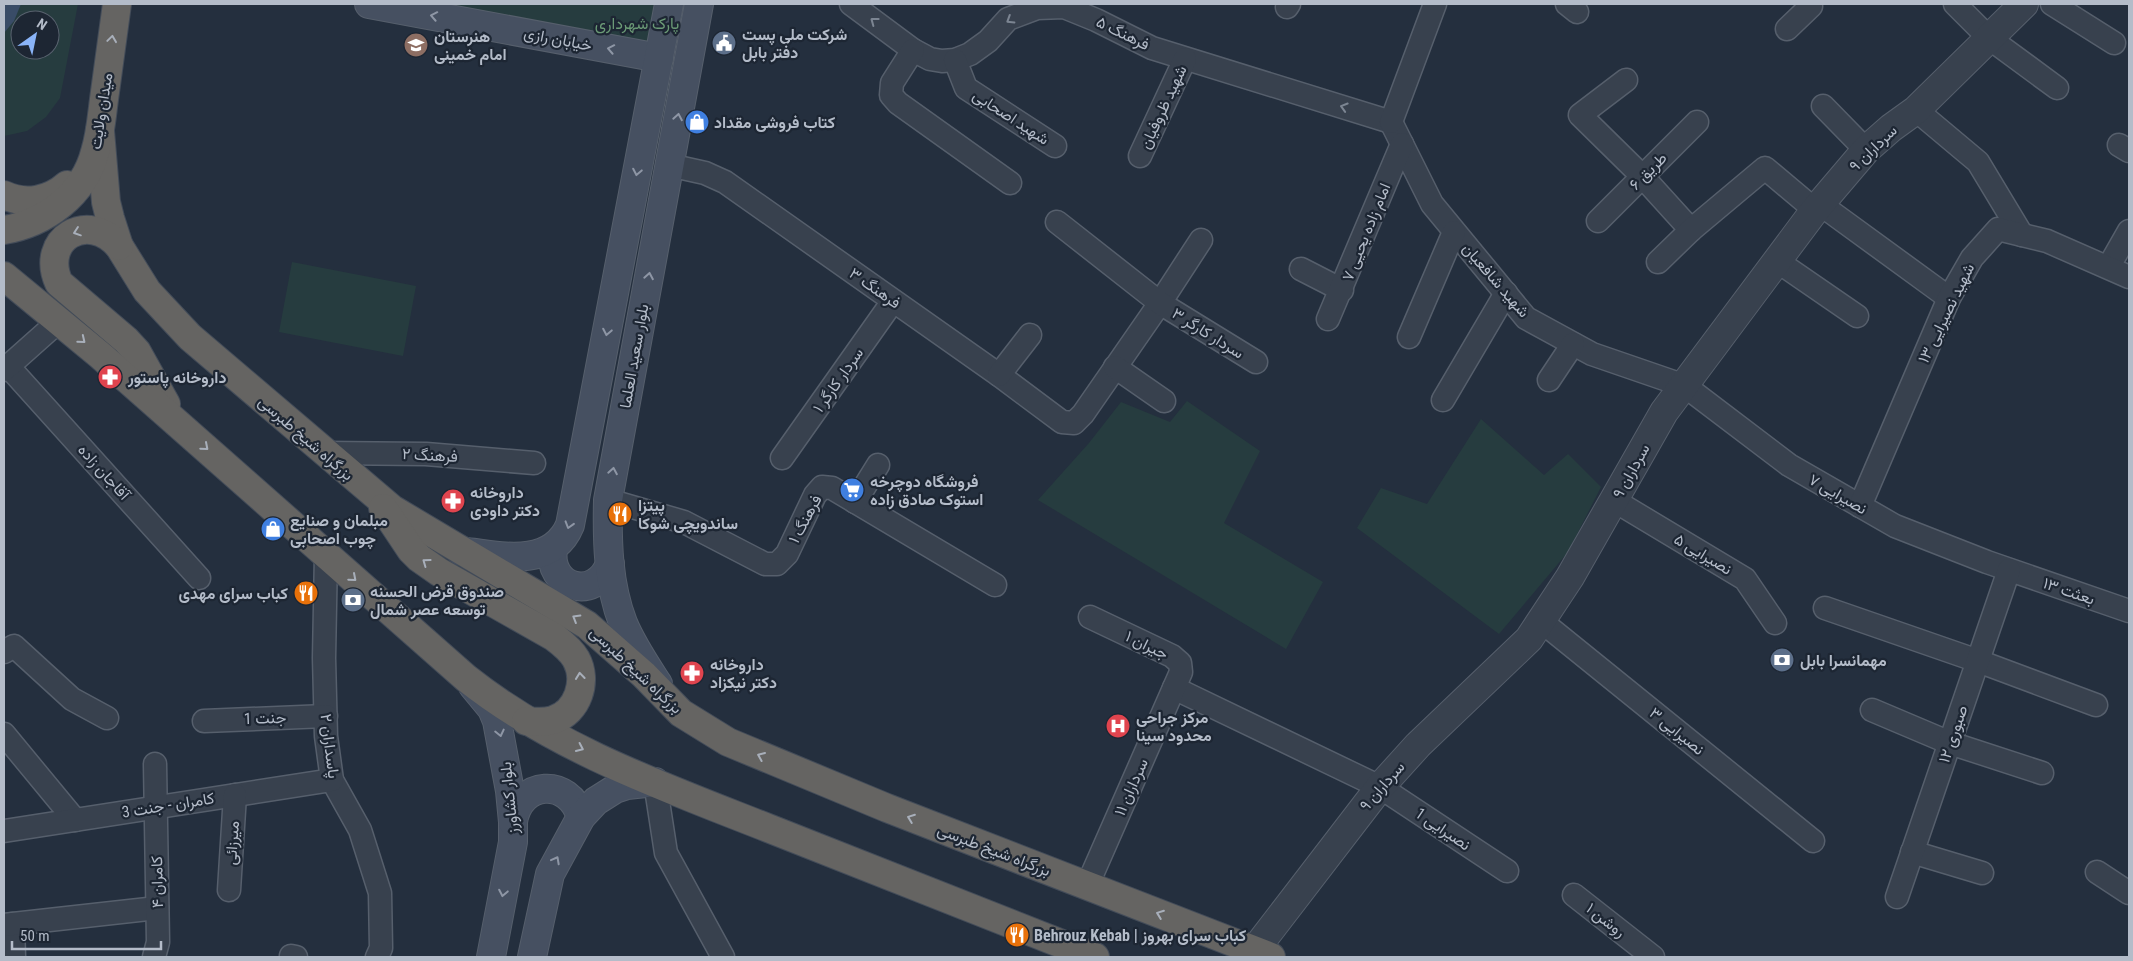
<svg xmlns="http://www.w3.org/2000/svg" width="2133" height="961" viewBox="0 0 2133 961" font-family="'Roboto Condensed',Vazirmatn,sans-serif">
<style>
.green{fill:#263c3f;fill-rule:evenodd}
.water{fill:#394c67}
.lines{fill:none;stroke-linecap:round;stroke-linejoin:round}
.minor-casing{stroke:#565f6c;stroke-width:25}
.tertiary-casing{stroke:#565f6c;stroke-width:30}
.secondary-casing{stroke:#565f6c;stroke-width:30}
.trunk-casing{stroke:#434c59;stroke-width:30}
.minor{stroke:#38414e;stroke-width:22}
.tertiary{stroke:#38414e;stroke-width:28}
.secondary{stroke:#465061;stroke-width:28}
.trunk{stroke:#656462;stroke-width:28}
.oneway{stroke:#8e96a5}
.oneway2{stroke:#7c8592}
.oneway3{stroke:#a8afba}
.labels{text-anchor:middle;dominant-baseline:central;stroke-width:4.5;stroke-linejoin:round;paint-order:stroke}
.park-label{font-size:16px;fill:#6b9a76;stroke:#1d2633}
.street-label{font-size:16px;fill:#b4bcc9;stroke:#1d2633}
.poi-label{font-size:16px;font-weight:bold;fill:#b4bcc9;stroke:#1d2633;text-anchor:start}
</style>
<rect width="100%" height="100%" fill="#242f3e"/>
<g class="green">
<path d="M4 4H78L60 98 46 117 27 131 4 136ZM20 20H50V50H20Z"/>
<path d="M440 4H659L654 46Z"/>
<path d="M292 262 416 286 403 356 279 332Z"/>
<path d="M1187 401 1260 451 1224 523 1323 582 1286 649 1038 500 1089 443 1121 402 1170 422Z"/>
<path d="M1481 419 1544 475 1568 454 1601 487 1568 552 1499 634 1357 528 1381 488 1427 504Z"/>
</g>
<path class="water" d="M4 4H21L14 21 4 33Z"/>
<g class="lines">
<defs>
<g id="minor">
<path d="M851 4 913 50 930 59 942 61 955 60 970 54 988 41 1008 19 1037 8 1064 7 1096 20 1152 48 1391 122"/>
<path d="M1567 4 1577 12"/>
<path d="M1955 4 1989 38 2057 88"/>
<path d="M2052 4 2114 43"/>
<path d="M1287 7 1289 4"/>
<path d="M1787 29 1811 6 1809 4"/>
<path d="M913 50 892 83 891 95 898 103 1010 183"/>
<path d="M955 60 966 88 1055 146"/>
<path d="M1626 80 1580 115 1642 176 1691 230"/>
<path d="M1823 106 1866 150"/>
<path d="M1916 110 1978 162 2022 235"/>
<path d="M1391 122 1432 204 1526 318 1592 354 1685 386 1789 465 1895 526 1987 562 2129 611"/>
<path d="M1391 122 1435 4"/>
<path d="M2119 145 2129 151"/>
<path d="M1140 156 1185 59"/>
<path d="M669 165 705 173 725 182 999 375 1062 422 1074 423 1083 414 1160 303 1201 240"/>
<path d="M1820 204 1949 298"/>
<path d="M1598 221 1697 122"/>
<path d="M1057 222 1160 303 1256 362"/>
<path d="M1777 261 1857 316"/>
<path d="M1658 262 1691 230 1765 168 1815 210"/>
<path d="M2109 266 2129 231"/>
<path d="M1301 269 1342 290"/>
<path d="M1328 319 1402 144"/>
<path d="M1409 337 1454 232"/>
<path d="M8 366 199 578"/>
<path d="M1115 367 1164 401"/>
<path d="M4 370 59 321"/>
<path d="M999 375 1030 335"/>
<path d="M1549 380 1573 344"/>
<path d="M1443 400 1506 293"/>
<path d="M325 453 426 454 534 463"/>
<path d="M782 458 893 301"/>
<path d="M608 500 684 522 765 564H777L787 554 815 495 822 487 832 488 995 585"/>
<path d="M1615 501 1745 579 1775 623"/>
<path d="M855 502 878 465"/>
<path d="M1860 506 1949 298 1972 258 1998 229 2047 241 2129 277"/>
<path d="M326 554 324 658 326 736 332 780 360 830 380 893 381 948 377 957"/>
<path d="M1825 608 1978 661 2096 705"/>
<path d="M1541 621 1813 841"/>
<path d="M4 652 14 646 72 699 107 718"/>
<path d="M1174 688 1380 787 1507 871"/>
<path d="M1872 710 1950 743 2042 773"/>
<path d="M204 721 326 716"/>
<path d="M4 734 75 820"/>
<path d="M655 782 666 853 723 957"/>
<path d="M4 831 332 780"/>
<path d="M1912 852 1982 873"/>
<path d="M2097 872 2129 893"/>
<path d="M1087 886 1181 672 1180 663 1172 656 1090 617"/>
<path d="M229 890 235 795"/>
<path d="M1574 895 1653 957"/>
<path d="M1897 897 2009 570"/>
<path d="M13 924 14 957"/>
<path d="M4 925 157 908"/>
<path d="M291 956 296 957"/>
<path d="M154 957 158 942 155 764"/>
</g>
<path id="tertiary" d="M1254 951 1380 787 1418 745 1529 639 1570 577 1664 412 1815 210 1866 150 1891 128 1916 110 2024 4"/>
<g id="secondary">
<path d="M369 4 659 58"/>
<path d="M553 549C547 588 595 602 610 564"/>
<path d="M461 551C499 556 552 569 570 525L669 4"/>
<path d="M658 684C645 664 632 645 623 623 608 584 607 542 608 500L699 4"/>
<path d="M473 686 492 709 497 721 510 791 513 822V842L491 957"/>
<path d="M513 822C519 780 569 777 581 817"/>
<path d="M532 957 550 874 581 817 596 801 615 789 627 785 655 782"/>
</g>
<g id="trunk">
<path d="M100 131 106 202 110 218 119 246 147 291 190 337 392 509 587 625 644 675 681 713 728 742 887 808 1271 957"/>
<path d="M4 195C25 205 49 201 67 185"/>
<path d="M4 230C45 223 84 195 95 152 101 133 102 112 105 92 109 62 113 33 117 4"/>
<path d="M119 246C88 210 39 239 59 283L126 340 137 352 166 404"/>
<path d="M4 276 101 356 466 678C554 748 664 787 768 828 877 871 986 914 1095 957"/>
<path d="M383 508 411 550 419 558 439 572 554 637C562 643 571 650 576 659 588 681 578 712 553 720 544 723 536 722 526 721"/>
</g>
</defs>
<use href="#minor" class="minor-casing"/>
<use href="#tertiary" class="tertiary-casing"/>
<use href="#secondary" class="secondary-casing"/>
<use href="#trunk" class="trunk-casing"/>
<use href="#minor" class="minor"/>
<use href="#tertiary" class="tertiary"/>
<use href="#secondary" class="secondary"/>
<use href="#trunk" class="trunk"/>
</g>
<defs><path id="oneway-chevron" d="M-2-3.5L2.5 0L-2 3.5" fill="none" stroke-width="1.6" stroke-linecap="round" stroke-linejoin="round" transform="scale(1.25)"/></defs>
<g class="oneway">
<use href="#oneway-chevron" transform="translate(434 16) rotate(-169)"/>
<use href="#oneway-chevron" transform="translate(611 49) rotate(-169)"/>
<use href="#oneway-chevron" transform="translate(678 117) rotate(-80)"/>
<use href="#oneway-chevron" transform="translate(637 172) rotate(101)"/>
<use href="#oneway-chevron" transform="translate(649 276) rotate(-80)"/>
<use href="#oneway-chevron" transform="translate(607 332) rotate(101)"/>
<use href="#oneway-chevron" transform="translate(613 471) rotate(-80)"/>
<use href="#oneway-chevron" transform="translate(569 525) rotate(107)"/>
<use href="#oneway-chevron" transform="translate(500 733) rotate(77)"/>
<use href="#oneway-chevron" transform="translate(556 860) rotate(-62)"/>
<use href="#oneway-chevron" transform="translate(503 893) rotate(101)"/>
</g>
<g class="oneway2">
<use href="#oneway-chevron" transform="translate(1010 20) rotate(148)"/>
<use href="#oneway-chevron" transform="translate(874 21) rotate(-143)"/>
<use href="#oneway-chevron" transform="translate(1344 107) rotate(-163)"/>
</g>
<g class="oneway3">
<use href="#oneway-chevron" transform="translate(112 39) rotate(-82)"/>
<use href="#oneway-chevron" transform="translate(77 232) rotate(161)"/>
<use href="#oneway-chevron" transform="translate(82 340) rotate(39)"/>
<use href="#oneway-chevron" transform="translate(205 447) rotate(41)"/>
<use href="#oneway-chevron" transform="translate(426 562) rotate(-144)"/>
<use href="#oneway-chevron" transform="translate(353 578) rotate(41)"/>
<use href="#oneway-chevron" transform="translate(576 618) rotate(-149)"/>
<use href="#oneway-chevron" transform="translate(580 676) rotate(-96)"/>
<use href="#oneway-chevron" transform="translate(580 748) rotate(25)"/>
<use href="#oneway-chevron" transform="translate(761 756) rotate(-157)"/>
<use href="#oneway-chevron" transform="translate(911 818) rotate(-159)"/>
<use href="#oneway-chevron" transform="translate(1160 914) rotate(-159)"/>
</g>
<defs>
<symbol id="civic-disc" viewBox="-11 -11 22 22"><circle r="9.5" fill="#5c6f8a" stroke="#1d2633"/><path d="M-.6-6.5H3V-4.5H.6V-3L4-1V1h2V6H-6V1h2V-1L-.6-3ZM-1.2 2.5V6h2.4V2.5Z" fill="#fff"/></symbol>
<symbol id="school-disc" viewBox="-11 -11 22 22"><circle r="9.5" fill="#8d6e63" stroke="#1d2633"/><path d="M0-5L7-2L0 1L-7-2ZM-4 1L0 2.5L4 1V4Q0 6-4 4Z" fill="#fff"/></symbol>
<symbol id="shop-disc" viewBox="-11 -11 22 22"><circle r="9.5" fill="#3f7fe0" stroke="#1d2633"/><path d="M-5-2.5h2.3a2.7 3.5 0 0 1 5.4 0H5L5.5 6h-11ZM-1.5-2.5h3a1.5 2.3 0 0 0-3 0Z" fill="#fff"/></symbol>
<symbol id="pharmacy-disc" viewBox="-11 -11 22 22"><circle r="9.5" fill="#e0444e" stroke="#1d2633"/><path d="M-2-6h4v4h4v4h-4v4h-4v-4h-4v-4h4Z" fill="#fff"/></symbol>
<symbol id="supermarket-disc" viewBox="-11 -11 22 22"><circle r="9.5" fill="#3f7fe0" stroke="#1d2633"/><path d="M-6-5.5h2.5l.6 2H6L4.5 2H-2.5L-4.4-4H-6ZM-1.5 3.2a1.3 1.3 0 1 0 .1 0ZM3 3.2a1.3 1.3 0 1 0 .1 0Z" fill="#fff"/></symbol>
<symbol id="restaurant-disc" viewBox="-11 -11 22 22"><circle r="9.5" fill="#e8710a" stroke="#1d2633"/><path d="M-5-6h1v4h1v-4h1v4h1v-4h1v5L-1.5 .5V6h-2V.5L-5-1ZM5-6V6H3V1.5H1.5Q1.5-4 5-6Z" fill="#fff"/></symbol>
<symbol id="bank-disc" viewBox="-11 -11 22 22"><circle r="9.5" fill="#5c6f8a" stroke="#1d2633"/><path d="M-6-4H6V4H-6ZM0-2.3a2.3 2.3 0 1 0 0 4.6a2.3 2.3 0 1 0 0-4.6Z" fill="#fff"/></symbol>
<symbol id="hospital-disc" viewBox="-11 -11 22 22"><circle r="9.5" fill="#e0444e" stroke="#1d2633"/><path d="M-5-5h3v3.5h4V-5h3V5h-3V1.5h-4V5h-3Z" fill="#fff"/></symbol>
</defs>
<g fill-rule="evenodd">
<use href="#civic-disc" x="710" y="29" width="28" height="28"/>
<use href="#school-disc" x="402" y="31" width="28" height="28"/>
<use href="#shop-disc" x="683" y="108" width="28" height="28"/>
<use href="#pharmacy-disc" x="96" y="363" width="28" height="28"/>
<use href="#supermarket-disc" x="838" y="476" width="28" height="28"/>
<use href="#pharmacy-disc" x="439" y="487" width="28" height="28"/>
<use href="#restaurant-disc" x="606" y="500" width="28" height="28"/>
<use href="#shop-disc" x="259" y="515" width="28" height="28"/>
<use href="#restaurant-disc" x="292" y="579" width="28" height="28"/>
<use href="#bank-disc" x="339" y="586" width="28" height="28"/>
<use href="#bank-disc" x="1768" y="646" width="28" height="28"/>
<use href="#pharmacy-disc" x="678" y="659" width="28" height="28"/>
<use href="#hospital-disc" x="1104" y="712" width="28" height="28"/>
<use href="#restaurant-disc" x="1003" y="921" width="28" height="28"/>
</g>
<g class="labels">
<g class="park-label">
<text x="637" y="23">پارک شهرداری</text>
</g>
<g class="street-label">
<text transform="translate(1123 33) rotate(26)">فرهنگ ۵</text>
<text transform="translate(558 39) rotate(11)">خیابان رازی</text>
<text transform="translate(1163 107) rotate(-65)">شهید ظروفیان</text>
<text transform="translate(101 111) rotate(-81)">میدان ولایت</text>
<text transform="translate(1011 117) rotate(33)">شهید اصحابی</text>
<text transform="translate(1873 148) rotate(-44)">سرداران ۹</text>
<text transform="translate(1648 171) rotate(-45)">طریق ۶</text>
<text transform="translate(1366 232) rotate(-68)">امام زاده یحیی ۷</text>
<text transform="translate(1496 280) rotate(49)">شهید شافعیان</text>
<text transform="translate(875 288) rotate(35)">فرهنگ ۳</text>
<text transform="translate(1946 313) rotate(-64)">شهید نصیرایی ۱۳</text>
<text transform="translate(1208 333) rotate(32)">سردار کارگر ۳</text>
<text transform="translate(634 356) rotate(-80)">بلوار سعید العلما</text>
<text transform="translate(838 380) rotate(-55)">سردار کارگر ۱</text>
<text transform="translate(306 438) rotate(41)">بزرگراه شیخ طبرسی</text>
<text transform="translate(430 455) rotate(3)">فرهنگ ۲</text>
<text transform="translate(1631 471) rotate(-61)">سرداران ۹</text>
<text transform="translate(104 472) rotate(48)">آقاجان زاده</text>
<text transform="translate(1838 494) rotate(30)">نصیرایی ۷</text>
<text transform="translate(805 519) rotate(-62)">فرهنگ ۱</text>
<text transform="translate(1703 554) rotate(31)">نصیرایی ۵</text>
<text transform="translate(2069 591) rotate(19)">بعثت ۱۳</text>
<text transform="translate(1147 645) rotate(26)">جیران ۱</text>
<text transform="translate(636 670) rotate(43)">بزرگراه شیخ طبرسی</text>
<text transform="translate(265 718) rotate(-2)">جنت 1</text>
<text transform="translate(1677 731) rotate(39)">نصیرایی ۳</text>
<text transform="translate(1953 734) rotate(-71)">صبوری ۱۲</text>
<text transform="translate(330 746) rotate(83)">پاسداران ۲</text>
<text transform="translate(1382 786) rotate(-49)">سرداران ۹</text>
<text transform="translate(1131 787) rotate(-66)">سرداران ۱۱</text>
<text transform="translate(509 798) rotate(-96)">بلوار کشاورز</text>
<text transform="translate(168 805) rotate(-9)">کامران - جنت 3</text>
<text transform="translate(1443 829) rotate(34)">نصیرایی 1</text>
<text transform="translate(232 843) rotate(-86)">میرزائی</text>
<text transform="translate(994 850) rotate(21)">بزرگراه شیخ طبرسی</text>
<text transform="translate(157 882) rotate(-91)">کامران ۴</text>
<text transform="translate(1606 920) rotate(38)">روشن ۱</text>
</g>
<g class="poi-label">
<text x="742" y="34">شرکت ملی پست<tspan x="742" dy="18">دفتر بابل</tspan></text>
<text x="434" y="36">هنرستان<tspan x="434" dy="18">امام خمینی</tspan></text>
<text x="714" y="122">کتاب فروشی مقداد</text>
<text x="128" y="377">داروخانه پاستور</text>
<text x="870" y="481">فروشگاه دوچرخه<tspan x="870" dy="18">استوک صادق زاده</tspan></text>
<text x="470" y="492">داروخانه<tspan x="470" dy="18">دکتر داودی</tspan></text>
<text x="638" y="505">پیتزا<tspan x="638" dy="18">ساندویچی شوکا</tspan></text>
<text x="290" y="520">مبلمان و صنایع<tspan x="290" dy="18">چوب اصحابی</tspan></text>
<text x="370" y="591">صندوق قرض الحسنه<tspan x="370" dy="18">توسعه عصر شمال</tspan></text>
<text x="288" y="593" text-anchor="end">کباب سرای مهدی</text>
<text x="1800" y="660">مهمانسرا بابل</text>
<text x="710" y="664">داروخانه<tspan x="710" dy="18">دکتر نیکزاد</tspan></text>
<text x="1136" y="717">مرکز جراحی<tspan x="1136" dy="18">محدود سینا</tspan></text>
<text x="1034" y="935">Behrouz Kebab | کباب سرای بهروز</text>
</g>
</g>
<rect width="2133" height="961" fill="none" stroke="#b4bcc9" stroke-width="10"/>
<g transform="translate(35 35) rotate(33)"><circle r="24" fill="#1d2633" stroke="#59626f"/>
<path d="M0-4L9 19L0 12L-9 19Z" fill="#8ab4f8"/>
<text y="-8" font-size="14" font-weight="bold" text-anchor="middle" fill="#b4bcc9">N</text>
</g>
<path d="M12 941v8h149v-8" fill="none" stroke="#b4bcc9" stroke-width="2.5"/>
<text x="20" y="941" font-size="15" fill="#b4bcc9" stroke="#1d2633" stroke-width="4" paint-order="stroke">50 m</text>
</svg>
